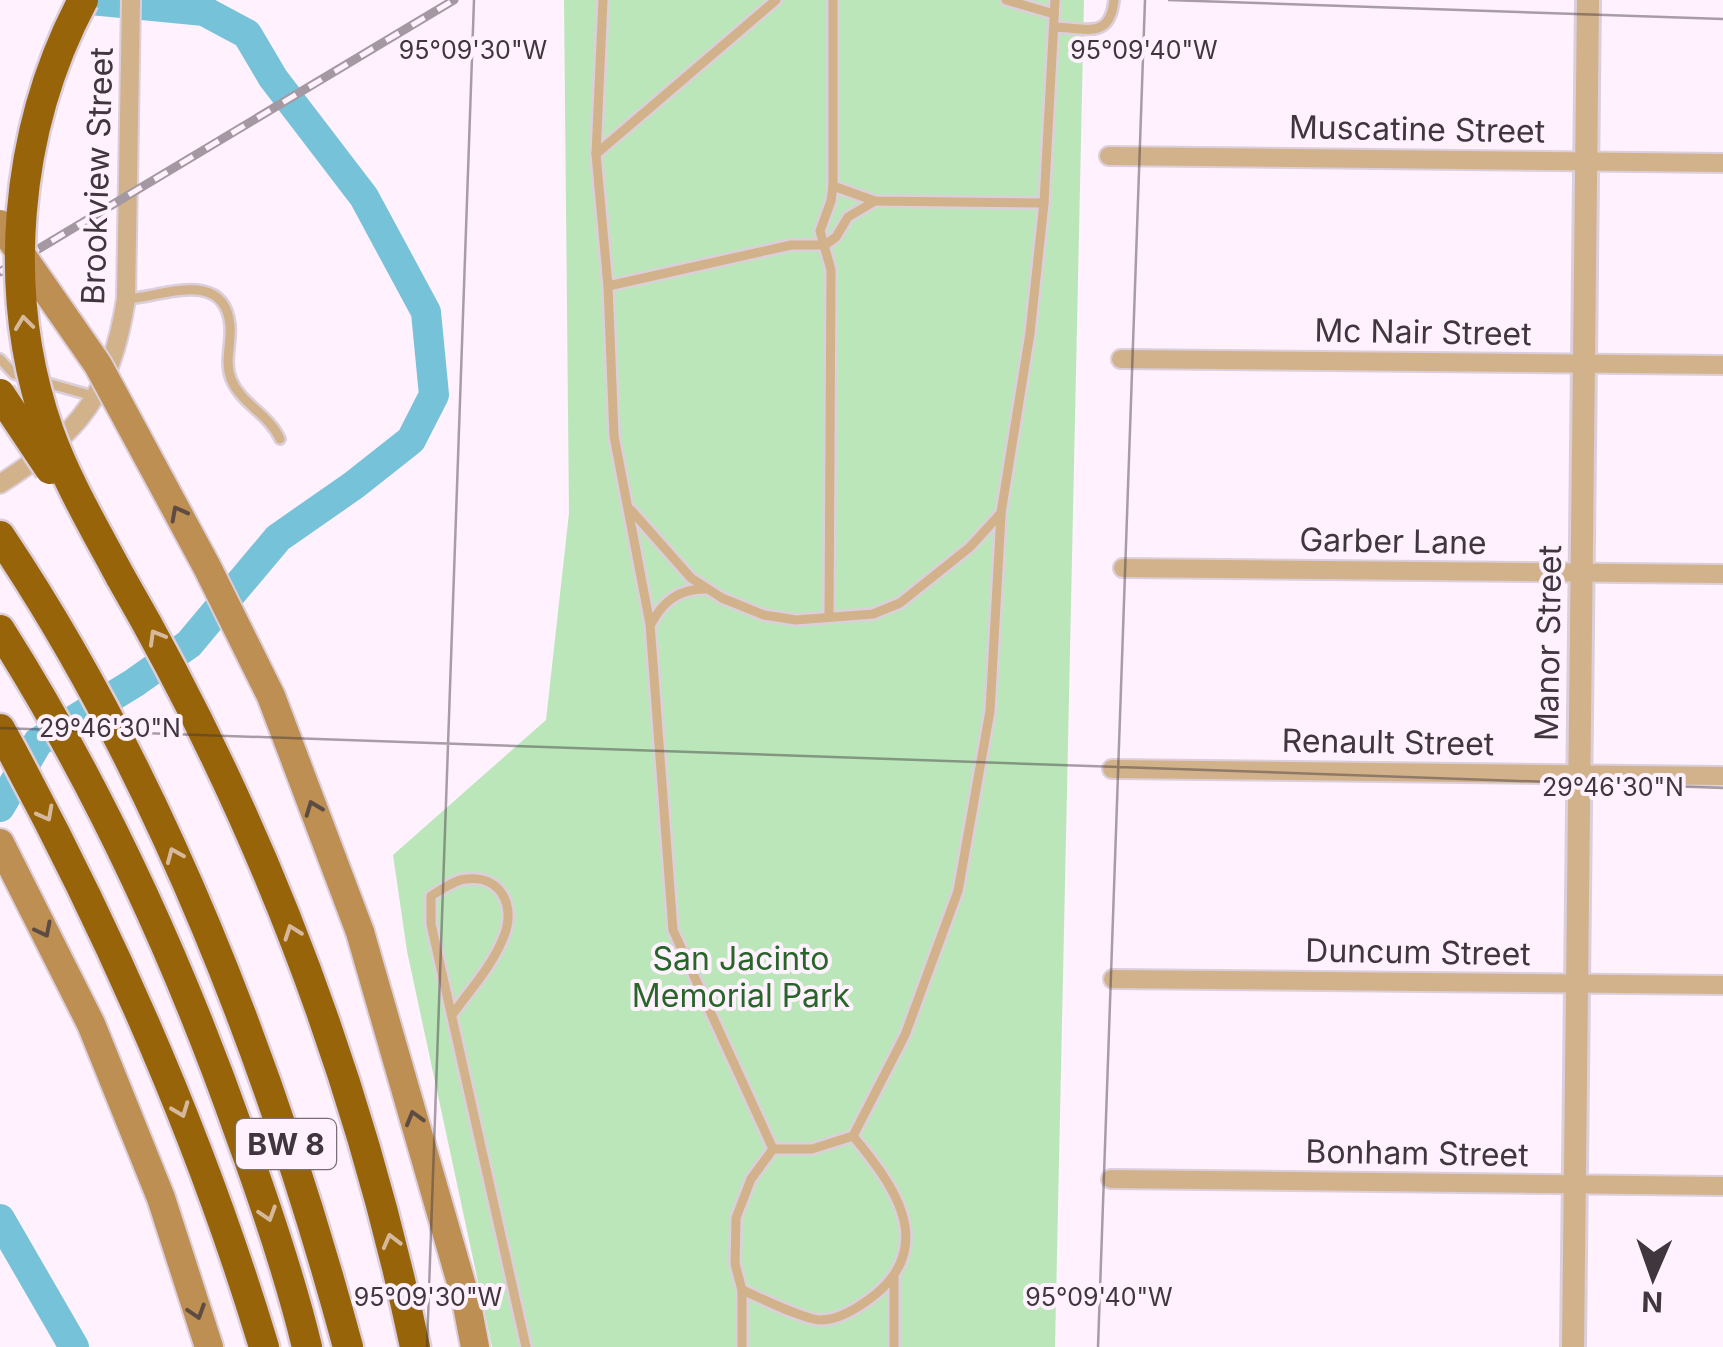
<svg xmlns="http://www.w3.org/2000/svg" width="1723" height="1347" viewBox="0 0 1723 1347" font-family="Inter,sans-serif">
<style>
.green{fill:#bbe6b9}
.lines{fill:none;stroke-linecap:round;stroke-linejoin:round}
.river{stroke:#76c2d9;stroke-width:30}
.service-casing{stroke:#dccfdb;stroke-width:14}
.minor-casing{stroke:#dccfdb;stroke-width:22}
.tertiary-casing{stroke:#dccfdb;stroke-width:28}
.secondary-casing{stroke:#dccfdb;stroke-width:32}
.motorway-casing{stroke:#dccfdb;stroke-width:35}
.service{stroke:#d1b28b;stroke-width:9}
.minor{stroke:#d1b28b;stroke-width:18}
.tertiary{stroke:#d1b28b;stroke-width:22}
.secondary{stroke:#bd8f52;stroke-width:28}
.motorway{stroke:#98640a;stroke-width:30}
.rail-casing{stroke:#a498a2;stroke-width:9}
.rail{stroke:#fff1fd;stroke-width:5;stroke-dasharray:15;stroke-linecap:butt}
.secondary-bridge-casing{stroke:#dccfdb;stroke-width:32;stroke-linecap:butt}
.motorway-bridge-casing{stroke:#dccfdb;stroke-width:35;stroke-linecap:butt}
.secondary-bridge{stroke:#bd8f52;stroke-width:28}
.motorway-bridge{stroke:#98640a;stroke-width:30}
.oneway{stroke:#d6b99c}
.oneway2{stroke:#5e4c43}
.ticks{fill:none;stroke:#3f363e;stroke-width:2.5;stroke-opacity:0.45}
.labels{text-anchor:middle;dominant-baseline:central;stroke-width:8;stroke-linejoin:round;paint-order:stroke}
.shield{fill:#fff1fd;stroke:#796e77;stroke-width:2.5}
.shield-label{font-size:30px;font-weight:bold;fill:#3f363e}
.street-label{font-size:32px;fill:#3f363e;stroke:#fff1fd}
.park-label{font-size:32px;fill:#286529;stroke:#fff1fd}
.ticks-label{font-size:25px;text-anchor:middle;fill:#3f363e;stroke:#fff1fd;stroke-width:8;stroke-linejoin:round;paint-order:stroke}
</style>
<rect width="100%" height="100%" fill="#fff1fd"/>
<path class="green" d="M564 0H1084L1055 1347H492L407 951 393 855 546 720 569 513Z"/>
<g class="lines">
<g class="river">
<path d="M0 807 38 742 134 683 189 644 278 538 354 485 411 440 434 395 426 312 364 197 273 78 247 34 204 11 91 0"/>
<path d="M0 1219 74 1347"/>
</g>
<defs>
<g id="service">
<path d="M1006 0 1054 14"/>
<path d="M1054 27C1086 28 1110 40 1114 0"/>
<path d="M596 154 603 0"/>
<path d="M833 186 875 201 1044 203"/>
<path d="M608 286 791 245H825L836 237 848 217 875 201"/>
<path d="M126 299C162 297 224 268 230 325 232 343 224 360 231 379 241 404 269 414 280 439"/>
<path d="M0 359 14 374 25 377"/>
<path d="M40 381 93 396"/>
<path d="M631 510 691 578 722 598 764 615 796 620 873 614 900 603 970 547 1001 513 1030 333 1044 203 1055 0"/>
<path d="M829 616 831 270 820 231 831 201 833 186V0"/>
<path d="M651 624C663 601 679 589 705 589"/>
<path d="M452 1015C470 990 493 965 504 936 516 906 501 875 466 879 454 880 441 890 431 896V924L526 1347"/>
<path d="M773 1149 673 930 650 624 614 436 608 286 596 154 776 0"/>
<path d="M894 1278V1347"/>
<path d="M742 1290C759 1297 804 1320 821 1320 841 1320 861 1306 876 1294 937 1243 892 1183 853 1136"/>
<path d="M742 1347V1290L735 1264 736 1218 751 1179 773 1149H812L853 1136 905 1035 958 891 990 711 1001 515"/>
</g>
<g id="minor">
<path d="M1109 156 1723 163"/>
<path d="M1121 359 1723 365"/>
<path d="M0 484C80 433 111 394 126 299L131 0"/>
<path d="M1123 568 1723 574"/>
<path d="M1112 769 1723 776"/>
<path d="M1113 979 1723 985"/>
<path d="M1111 1179 1723 1186"/>
</g>
<path id="tertiary" d="M1573 1347 1588 0"/>
<g id="secondary">
<path d="M0 843 91 1024 161 1198 209 1347"/>
<path d="M360 932 466 1300 475 1347"/>
</g>
<g id="motorway">
<path d="M0 536C161 776 273 1069 348 1347"/>
<path d="M120 576C259 816 358 1076 415 1347"/>
<path d="M0 630C100 788 179 961 241 1137 266 1206 290 1276 307 1347"/>
<path d="M0 729C108 927 199 1131 264 1347"/>
</g>
</defs>
<use href="#service" class="service-casing"/>
<use href="#minor" class="minor-casing"/>
<use href="#tertiary" class="tertiary-casing"/>
<use href="#secondary" class="secondary-casing"/>
<use href="#motorway" class="motorway-casing"/>
<use href="#service" class="service"/>
<use href="#minor" class="minor"/>
<use href="#tertiary" class="tertiary"/>
<use href="#secondary" class="secondary"/>
<use href="#motorway" class="motorway"/>
<defs>
<path id="rail" d="M0 272 454 0"/>
</defs>
<use href="#rail" class="rail-casing"/>
<use href="#rail" class="rail"/>
<defs>
<path id="secondary-bridge" d="M0 224 98 365 207 567 271 696 360 932"/>
<g id="motorway-bridge">
<path d="M83 0C14 130 0 293 49 432 67 482 95 529 120 576"/>
<path d="M0 394 50 469"/>
</g>
</defs>
<use href="#secondary-bridge" class="secondary-bridge-casing"/>
<use href="#motorway-bridge" class="motorway-bridge-casing"/>
<use href="#secondary-bridge" class="secondary-bridge"/>
<use href="#motorway-bridge" class="motorway-bridge"/>
</g>
<defs><path id="oneway-chevron" d="M-2-3.5L2.5 0L-2 3.5" fill="none" stroke-width="1.6" stroke-linecap="round" stroke-linejoin="round" transform="scale(2.5)"/></defs>
<g class="oneway">
<use href="#oneway-chevron" transform="translate(24 323) rotate(-97)"/>
<use href="#oneway-chevron" transform="translate(156 637) rotate(-120)"/>
<use href="#oneway-chevron" transform="translate(46 814) rotate(62)"/>
<use href="#oneway-chevron" transform="translate(174 855) rotate(-113)"/>
<use href="#oneway-chevron" transform="translate(292 932) rotate(-110)"/>
<use href="#oneway-chevron" transform="translate(181 1110) rotate(69)"/>
<use href="#oneway-chevron" transform="translate(268 1214) rotate(72)"/>
<use href="#oneway-chevron" transform="translate(391 1241) rotate(-105)"/>
</g>
<g class="oneway2">
<use href="#oneway-chevron" transform="translate(178 513) rotate(-118)"/>
<use href="#oneway-chevron" transform="translate(313 808) rotate(-111)"/>
<use href="#oneway-chevron" transform="translate(44 930) rotate(63)"/>
<use href="#oneway-chevron" transform="translate(414 1118) rotate(-106)"/>
<use href="#oneway-chevron" transform="translate(197 1312) rotate(72)"/>
</g>
<path class="ticks" d="M1168 0 1723 19M0 728 1723 788M427 1347 474 0M1098 1347 1145 0"/>
<g class="labels">
<rect class="shield" x="236" y="1119" width="100" height="50" rx="8"/>
<g class="shield-label">
<text x="286" y="1144">BW 8</text>
</g>
<g class="street-label">
<text transform="translate(1417 129) rotate(1)">Muscatine Street</text>
<text transform="translate(97 176) rotate(-88)">Brookview Street</text>
<text transform="translate(1423 332) rotate(1)">Mc Nair Street</text>
<text transform="translate(1393 541) rotate(1)">Garber Lane</text>
<text transform="translate(1548 643) rotate(-89)">Manor Street</text>
<text transform="translate(1388 742) rotate(1)">Renault Street</text>
<text transform="translate(1418 952) rotate(1)">Duncum Street</text>
<text transform="translate(1417 1153) rotate(1)">Bonham Street</text>
</g>
<g class="park-label">
<text x="741" y="958">San Jacinto<tspan x="741" dy="37">Memorial Park</tspan></text>
</g>
</g>
<g class="ticks-label">
<text x="473" y="59">95°09'30"W</text>
<text x="1144" y="59">95°09'40"W</text>
<text x="110" y="737">29°46'30"N</text>
<text x="1613" y="796">29°46'30"N</text>
<text x="428" y="1306">95°09'30"W</text>
<text x="1099" y="1306">95°09'40"W</text>
</g>
<g transform="translate(1653 1277) rotate(182)" stroke="#fff1fd" stroke-width="8" paint-order="stroke">
<path d="M0-8L18 38L0 25L-18 38Z" fill="#3f363e"/>
<text y="-15" font-size="28" font-weight="bold" text-anchor="middle" fill="#3f363e">N</text>
</g>
</svg>
